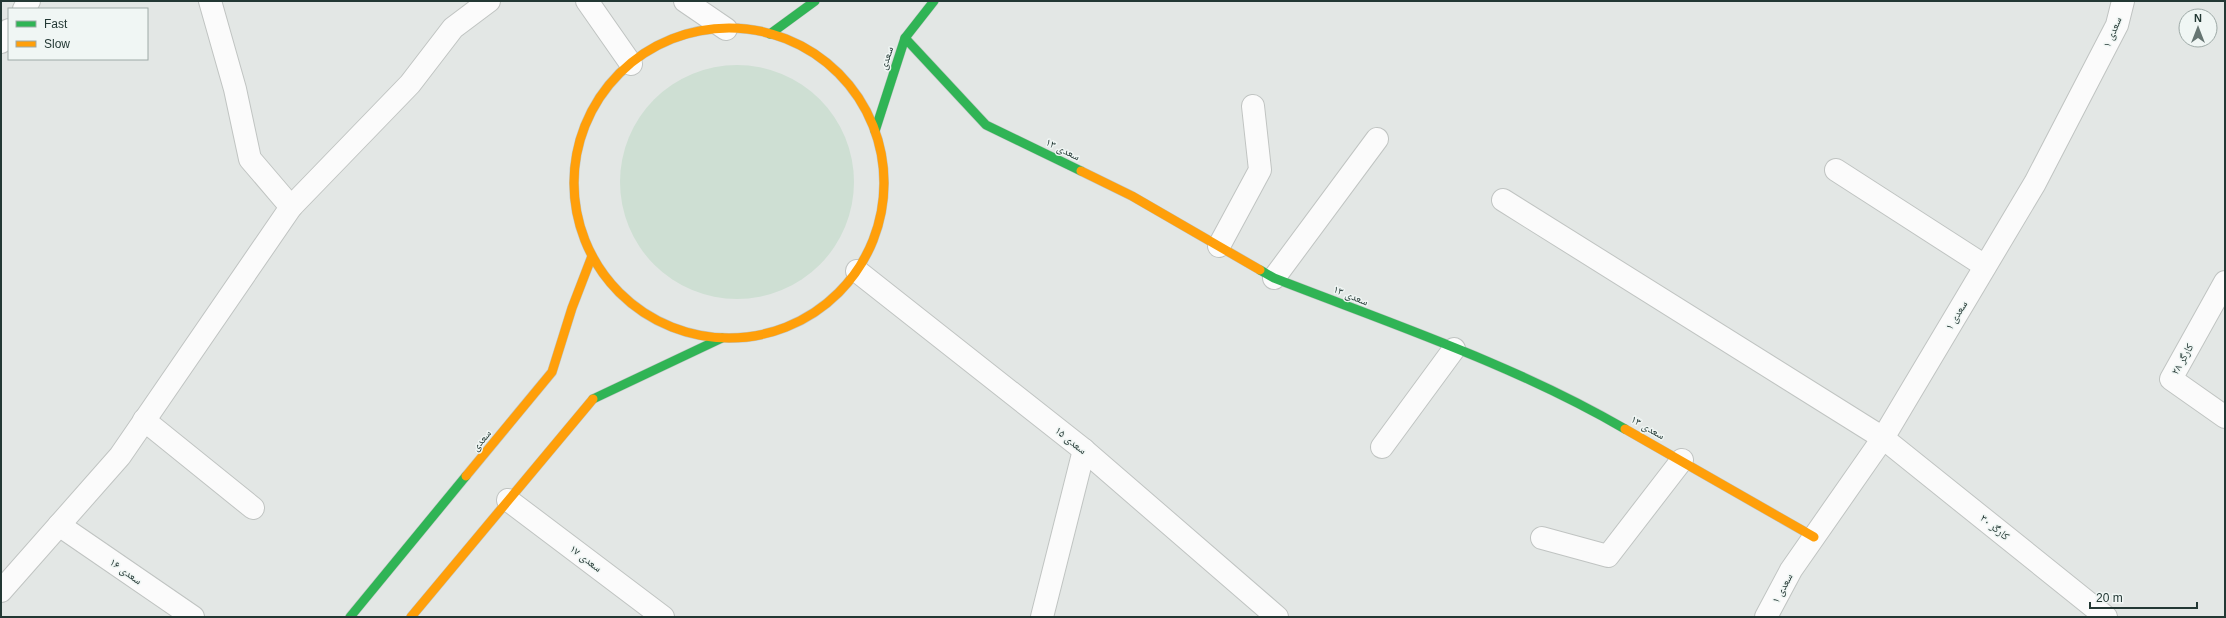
<svg xmlns="http://www.w3.org/2000/svg" width="2226" height="618" viewBox="0 0 2226 618" font-family="Helvetica,'Noto Naskh Arabic',sans-serif">
<style>
.green{fill:#cedfd3}
.lines{fill:none;stroke-linecap:round;stroke-linejoin:round}
.street-casing{stroke:#c0c4c2;stroke-width:24}
.fast-casing{stroke:#bfc5c3;stroke-width:10}
.slow-casing{stroke:#bfc5c3;stroke-width:10}
.street{stroke:#fbfbfb;stroke-width:22}
.fast{stroke:#30b455;stroke-width:9}
.slow{stroke:#ff9f0a;stroke-width:9}
.labels{text-anchor:middle;dominant-baseline:central;stroke-width:3;stroke-linejoin:round;paint-order:stroke}
.street-label{font-size:11px;fill:#233834;stroke:#f0f6f4}
</style>
<rect width="100%" height="100%" fill="#e3e7e5"/>
<circle class="green" cx="737" cy="182" r="117"/>
<g class="lines">
<defs>
<g id="street">
<path d="M210 1 235 89 250 159 291 207"/>
<path d="M587 1 631 64"/>
<path d="M685 1 726 29"/>
<path d="M24 9 29 1"/>
<path d="M1 42 9 30"/>
<path d="M1836 170 1985 266"/>
<path d="M1503 200 1883 438 2106 617"/>
<path d="M1219 246 1260 170 1253 106"/>
<path d="M857 271 1084 450 1277 617"/>
<path d="M1274 278 1377 139"/>
<path d="M2225 282 2171 379 2225 417"/>
<path d="M144 420 253 508"/>
<path d="M1382 447 1454 349"/>
<path d="M508 500 663 617"/>
<path d="M59 525 193 617"/>
<path d="M1542 538 1608 556 1682 460"/>
<path d="M1 591 120 456 291 207 410 84 453 28 489 1"/>
<path d="M1042 617 1084 450"/>
<path d="M1766 617 1791 570 1883 438 2035 183 2117 25 2123 1"/>
</g>
<g id="fast">
<path d="M770 34 815 1"/>
<path d="M905 38 986 125 1081 171"/>
<path d="M875 131 905 38 934 1"/>
<path d="M1260 270 1274 278C1392 324 1515 365 1625 429"/>
<path d="M593 399 722 338"/>
<path d="M350 617 466 476"/>
</g>
<g id="slow">
<circle cx="729" cy="183" r="155"/>
<path d="M1081 171 1132 196 1260 270"/>
<path d="M1625 429 1814 537"/>
<path d="M466 476 552 372 572 308 592 256"/>
<path d="M411 617 593 399"/>
</g>
</defs>
<use href="#street" class="street-casing"/>
<use href="#fast" class="fast-casing"/>
<use href="#slow" class="slow-casing"/>
<use href="#street" class="street"/>
<use href="#fast" class="fast"/>
<use href="#slow" class="slow"/>
</g>
<g class="labels">
<g class="street-label">
<text transform="translate(2112 32) rotate(-67)">سعدی ۱</text>
<text transform="translate(886 58) rotate(-72)">سعدی</text>
<text transform="translate(1063 149) rotate(26)">سعدی ۱۳</text>
<text transform="translate(1351 295) rotate(22)">سعدی ۱۳</text>
<text transform="translate(1956 315) rotate(-59)">سعدی ۱</text>
<text transform="translate(2182 359) rotate(-61)">کارگر ۲۸</text>
<text transform="translate(1648 427) rotate(30)">سعدی ۱۳</text>
<text transform="translate(481 440) rotate(-50)">سعدی</text>
<text transform="translate(1071 440) rotate(39)">سعدی ۱۵</text>
<text transform="translate(1995 527) rotate(39)">کارگر ۳۰</text>
<text transform="translate(586 558) rotate(37)">سعدی ۱۷</text>
<text transform="translate(126 571) rotate(35)">سعدی ۱۶</text>
<text transform="translate(1782 588) rotate(-62)">سعدی ۱</text>
</g>
</g>
<rect width="2226" height="618" fill="none" stroke="#233834" stroke-width="4"/>
<rect x="8" y="8" width="140" height="52" fill="#f0f6f4" stroke="#9eaaa7"/>
<rect x="16" y="21" width="20" height="6" fill="#30b455" stroke="#9eaaa7"/>
<text x="44" y="28" font-size="12" fill="#233834">Fast</text>
<rect x="16" y="41" width="20" height="6" fill="#ff9f0a" stroke="#9eaaa7"/>
<text x="44" y="48" font-size="12" fill="#233834">Slow</text>
<g transform="translate(2198 28)"><circle r="19" fill="#f0f6f4" stroke="#9eaaa7"/>
<path d="M0-3L7 15L0 10L-7 15Z" fill="#667572"/>
<text y="-6" font-size="11" font-weight="bold" text-anchor="middle" fill="#233834">N</text>
</g>
<path d="M2090 602v6h107v-6" fill="none" stroke="#233834" stroke-width="2"/>
<text x="2096" y="602" font-size="12" fill="#233834" stroke="#f0f6f4" stroke-width="3" paint-order="stroke">20 m</text>
</svg>
